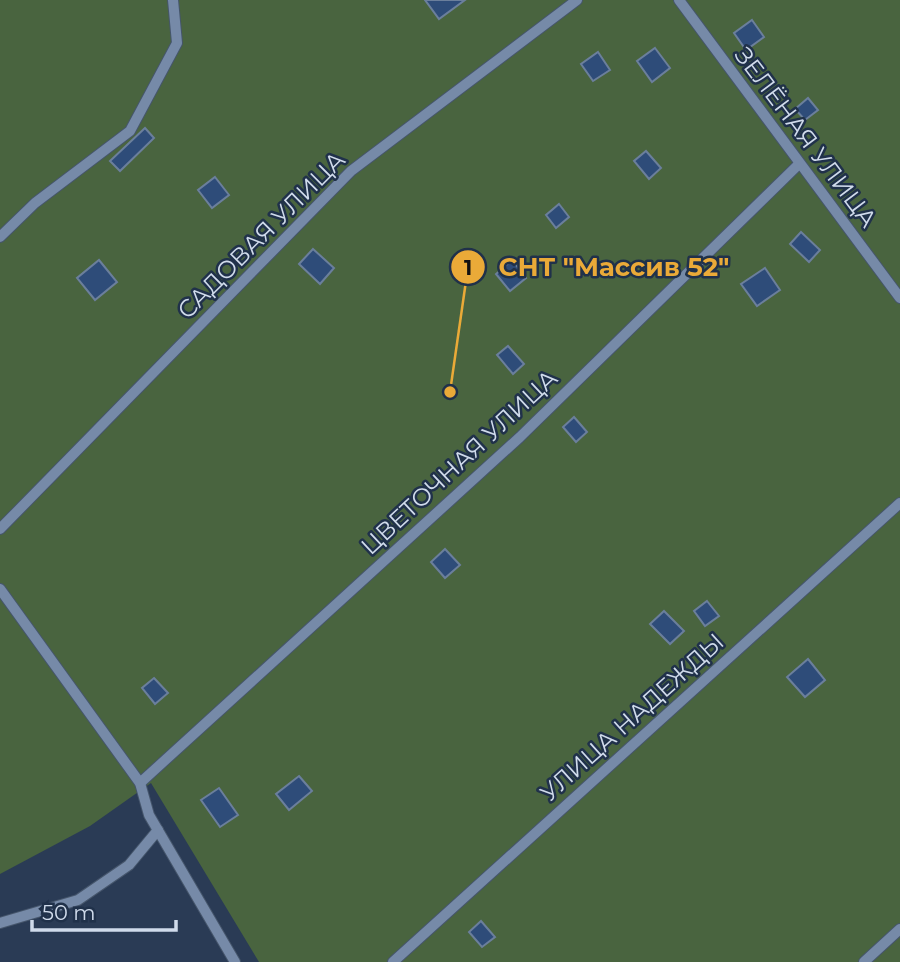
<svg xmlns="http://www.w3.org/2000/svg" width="900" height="962" viewBox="0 0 900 962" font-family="Montserrat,sans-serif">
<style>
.green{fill:#49643f}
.building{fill:#2e4c79;stroke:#6b7f9c;stroke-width:2}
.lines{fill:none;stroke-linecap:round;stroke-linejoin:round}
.service-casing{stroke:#46566c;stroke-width:12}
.service{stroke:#768aa8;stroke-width:10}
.labels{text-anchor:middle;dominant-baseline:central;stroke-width:5;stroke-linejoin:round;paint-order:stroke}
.street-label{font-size:24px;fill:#d0dbeb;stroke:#20314a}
.leader{fill:none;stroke:#eaaa38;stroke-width:2.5}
.callout-dot{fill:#eaaa38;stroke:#20314a;stroke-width:2.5}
.mark-label{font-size:21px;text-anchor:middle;font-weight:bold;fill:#111}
.callout-label{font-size:26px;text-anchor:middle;font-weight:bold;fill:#eaaa38;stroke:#20314a;stroke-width:5;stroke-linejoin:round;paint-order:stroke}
</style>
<rect width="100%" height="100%" fill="#2a3b55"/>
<path class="green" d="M0 0H900V962H259L151 783 90 826 0 874Z"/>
<g class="building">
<path d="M425 0H465L439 19Z"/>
<path d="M752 20 764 37 746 50 734 33Z"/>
<path d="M655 48 670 68 652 82 637 61Z"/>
<path d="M598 52 610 70 593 81 581 64Z"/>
<path d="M808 98 818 110 805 120 795 109Z"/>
<path d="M145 128 154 138 120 171 110 161Z"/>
<path d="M646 151 661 168 649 179 634 161Z"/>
<path d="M215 177 229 195 212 208 198 190Z"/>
<path d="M559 204 569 217 556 228 546 215Z"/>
<path d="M801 232 820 250 809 262 790 244Z"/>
<path d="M313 249 334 268 320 284 299 264Z"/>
<path d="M99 260 117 282 95 300 77 278Z"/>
<path d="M512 260 526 278 510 291 496 274Z"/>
<path d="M765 268 780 290 757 306 741 284Z"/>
<path d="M508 346 524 364 513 374 497 355Z"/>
<path d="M574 417 587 432 576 442 563 427Z"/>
<path d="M445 549 460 565 445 578 431 562Z"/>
<path d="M707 601 719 616 705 626 694 611Z"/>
<path d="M664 611 684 631 670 644 650 624Z"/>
<path d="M808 659 825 680 805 697 787 677Z"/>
<path d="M154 678 168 693 155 704 142 688Z"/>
<path d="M299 776 312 791 289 810 276 794Z"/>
<path d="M219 788 238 815 220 827 201 800Z"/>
<path d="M481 921 495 937 482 947 469 932Z"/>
</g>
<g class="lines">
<defs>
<g id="service">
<path d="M679 0 900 298"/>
<path d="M0 237 35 203 130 131 177 43 173 0"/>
<path d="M0 529 351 171 577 0"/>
<path d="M0 589 140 783 149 815 235 962"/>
<path d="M140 783 520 437 799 164"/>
<path d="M0 923 78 900 129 865 158 830"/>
<path d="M393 962 900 503"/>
<path d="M864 962 900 929"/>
</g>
</defs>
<use href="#service" class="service-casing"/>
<use href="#service" class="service"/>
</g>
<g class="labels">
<g class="street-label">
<text transform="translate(806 137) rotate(53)">ЗЕЛЁНАЯ УЛИЦА</text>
<text transform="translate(261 235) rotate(-45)">САДОВАЯ УЛИЦА</text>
<text transform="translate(459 462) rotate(-43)">ЦВЕТОЧНАЯ УЛИЦА</text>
<text transform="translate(632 717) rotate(-42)">УЛИЦА НАДЕЖДЫ</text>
</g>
</g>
<path class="leader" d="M450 392L468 267"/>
<g class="callout-dot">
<circle cx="450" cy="392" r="7"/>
<circle cx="468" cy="267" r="18"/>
</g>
<g class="mark-label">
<text x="468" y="275">1</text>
</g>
<g class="callout-label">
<text x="614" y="276">СНТ "Массив 52"</text>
</g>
<path d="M32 920v10h144v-10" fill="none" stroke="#d0dbeb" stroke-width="3.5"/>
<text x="42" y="920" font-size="21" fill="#d0dbeb" stroke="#20314a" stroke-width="5" paint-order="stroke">50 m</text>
</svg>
